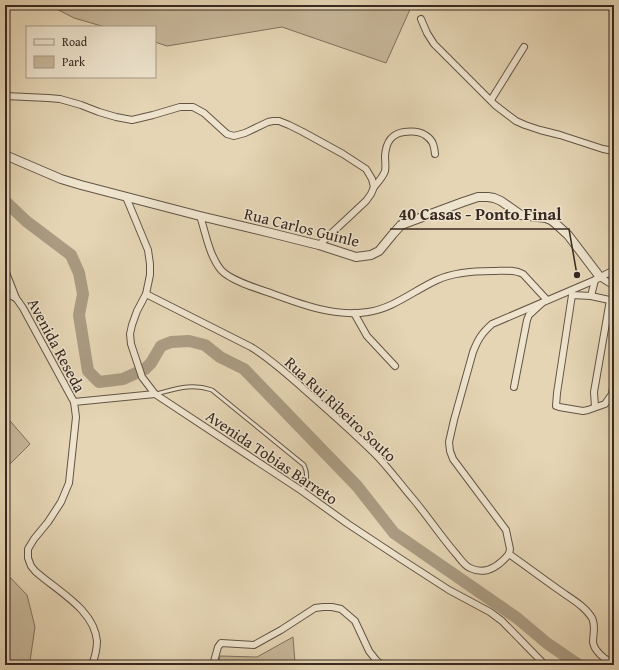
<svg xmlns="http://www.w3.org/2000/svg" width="619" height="670" viewBox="0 0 619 670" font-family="'Gentium Book Plus',serif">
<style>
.green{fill:#c8b89b;stroke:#80705e}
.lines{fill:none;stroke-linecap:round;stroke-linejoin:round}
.river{stroke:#aa9b82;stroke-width:12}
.service-casing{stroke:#635446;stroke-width:5}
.minor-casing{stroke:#635446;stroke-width:8}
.tertiary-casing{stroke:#635446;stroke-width:10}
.service{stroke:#eee4ce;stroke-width:3}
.minor{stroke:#eee4ce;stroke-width:6}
.tertiary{stroke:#eee4ce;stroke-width:8}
.labels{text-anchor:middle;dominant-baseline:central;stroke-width:3;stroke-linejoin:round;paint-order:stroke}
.street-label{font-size:16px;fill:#382921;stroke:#eee4ce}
.leader{fill:none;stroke:#382921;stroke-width:1.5}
.callout-dot{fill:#382921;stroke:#eee4ce;stroke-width:1.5}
.callout-label{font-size:17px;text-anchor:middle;font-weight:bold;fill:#382921;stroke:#eee4ce;stroke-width:3;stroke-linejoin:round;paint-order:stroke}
</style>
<rect width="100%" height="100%" fill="#e5d5b4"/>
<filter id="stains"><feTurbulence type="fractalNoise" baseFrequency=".005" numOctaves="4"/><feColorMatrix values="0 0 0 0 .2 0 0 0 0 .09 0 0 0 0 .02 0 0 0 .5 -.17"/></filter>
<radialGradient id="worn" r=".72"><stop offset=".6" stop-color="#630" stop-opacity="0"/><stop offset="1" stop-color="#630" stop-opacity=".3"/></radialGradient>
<g class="green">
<path d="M49 5H412L386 63 282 27 167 46 155 42V27H105L74 18Z"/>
<path d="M5 415 30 444 5 469Z"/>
<path d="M5 572 27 595 35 627 30 661 36 665H5Z"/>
<path d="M293 637 295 663 301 665H218L220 656 257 657Z"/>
</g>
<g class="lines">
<path class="river" d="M5 201 26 221 71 255 79 273 83 294 79 315 88 371 99 382 123 379 145 369 151 363 161 346 171 342 189 341 205 345 220 357 244 369 357 486 394 533 517 618 548 644 579 665"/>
<defs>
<path id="service" d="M156 394C176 389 191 383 212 390L304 465C309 476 306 481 302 491"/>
<g id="minor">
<path d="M421 19 427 33 434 44 495 105 516 121 525 125 540 130 560 135 603 149 614 151"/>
<path d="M5 96 48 98 60 99 81 105 99 112 116 117 132 120 153 115 180 107H193L204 113 227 134 234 136 245 133 268 122 273 121H279L289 125 303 132 343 154 366 169 372 179 374 187 371 194 366 201 319 245"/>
<path d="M491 100 524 47"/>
<path d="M374 187C378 182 383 177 385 171 386 166 385 161 385 156 386 142 391 134 404 132 412 131 419 131 425 135 433 140 434 145 435 154"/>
<path d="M126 197 148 250 150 264V275L146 294 137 311 132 325 130 334 131 344 142 377 155 394 302 491 348 524 401 559 449 590 490 612 502 621 545 665"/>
<path d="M200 216C206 234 209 255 221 270 231 281 259 289 273 294 303 305 335 317 368 312 394 308 413 291 437 280 454 272 474 271 493 271 503 271 514 269 523 274L547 300"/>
<path d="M5 270 16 298"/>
<path d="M600 277 614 286"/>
<path d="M5 293 16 298 23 308 74 402 76 417 69 483 61 502 48 522 34 539 28 549V558L31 566 35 571C57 591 94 609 97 641 97 649 95 657 92 665"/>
<path d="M146 294 251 347C271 359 288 375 305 390 329 411 353 432 375 454 389 468 401 485 414 500 429 518 442 538 457 555 461 560 465 566 470 568 486 576 499 566 509 554"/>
<path d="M591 296 595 280"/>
<path d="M614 301 591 296 572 295 557 393 556 406 559 407 583 411 588 410 605 404 612 394 614 381"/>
<path d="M354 313 367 336 395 366"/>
<path d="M514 387 527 320 529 315 542 303"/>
<path d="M74 402 155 394"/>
<path d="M595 407 594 392 610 300"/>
<path d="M509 554 510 549 506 530 453 459 450 451 449 442 454 420 473 352C478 339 482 333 492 324L595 280 614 270"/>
<path d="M509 554C526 566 542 578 559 590 570 598 585 606 592 618 596 626 593 634 593 642 594 651 606 661 614 663"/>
<path d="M213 665 218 647 221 643 254 645 281 630 315 608 323 607H332L341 609 355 621 369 651 376 660 382 665"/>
</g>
<path id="tertiary" d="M5 155 61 179 81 185 200 216 271 233 319 245 356 257 371 255 379 251 393 234 401 225 463 202 478 197H488L494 198 501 201 521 215 546 218 551 220 556 224 568 235 600 277"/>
</defs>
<use href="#service" class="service-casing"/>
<use href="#minor" class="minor-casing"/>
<use href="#tertiary" class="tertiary-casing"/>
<use href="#service" class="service"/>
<use href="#minor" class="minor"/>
<use href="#tertiary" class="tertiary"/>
</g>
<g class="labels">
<g class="street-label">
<text transform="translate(302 227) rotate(14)">Rua Carlos Guinle</text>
<text transform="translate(57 345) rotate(62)">Avenida Reseda</text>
<text transform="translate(341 409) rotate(43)">Rua Rui Ribeiro Souto</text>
<text transform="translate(272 457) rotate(34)">Avenida Tobias Barreto</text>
</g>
</g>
<path class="leader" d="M577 275L569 229H390"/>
<circle class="callout-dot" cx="577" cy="275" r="4"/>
<g class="callout-label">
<text x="480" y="220">40 Casas - Ponto Final</text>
</g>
<rect width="619" height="670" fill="none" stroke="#e5d5b4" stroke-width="20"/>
<rect x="6" y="6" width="607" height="658" fill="none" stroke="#382921" stroke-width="2"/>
<rect x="10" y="10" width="599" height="650" fill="none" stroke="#382921"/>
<rect x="26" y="26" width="130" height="52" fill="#eee4ce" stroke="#a59989"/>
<rect x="34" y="39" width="20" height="6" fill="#eee4ce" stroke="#a59989"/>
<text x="62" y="46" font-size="12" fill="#382921">Road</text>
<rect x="34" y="56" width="20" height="12" fill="#c8b89b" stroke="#a59989"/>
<text x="62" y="66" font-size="12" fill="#382921">Park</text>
<rect width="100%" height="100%" filter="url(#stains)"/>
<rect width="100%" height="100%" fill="url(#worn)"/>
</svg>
